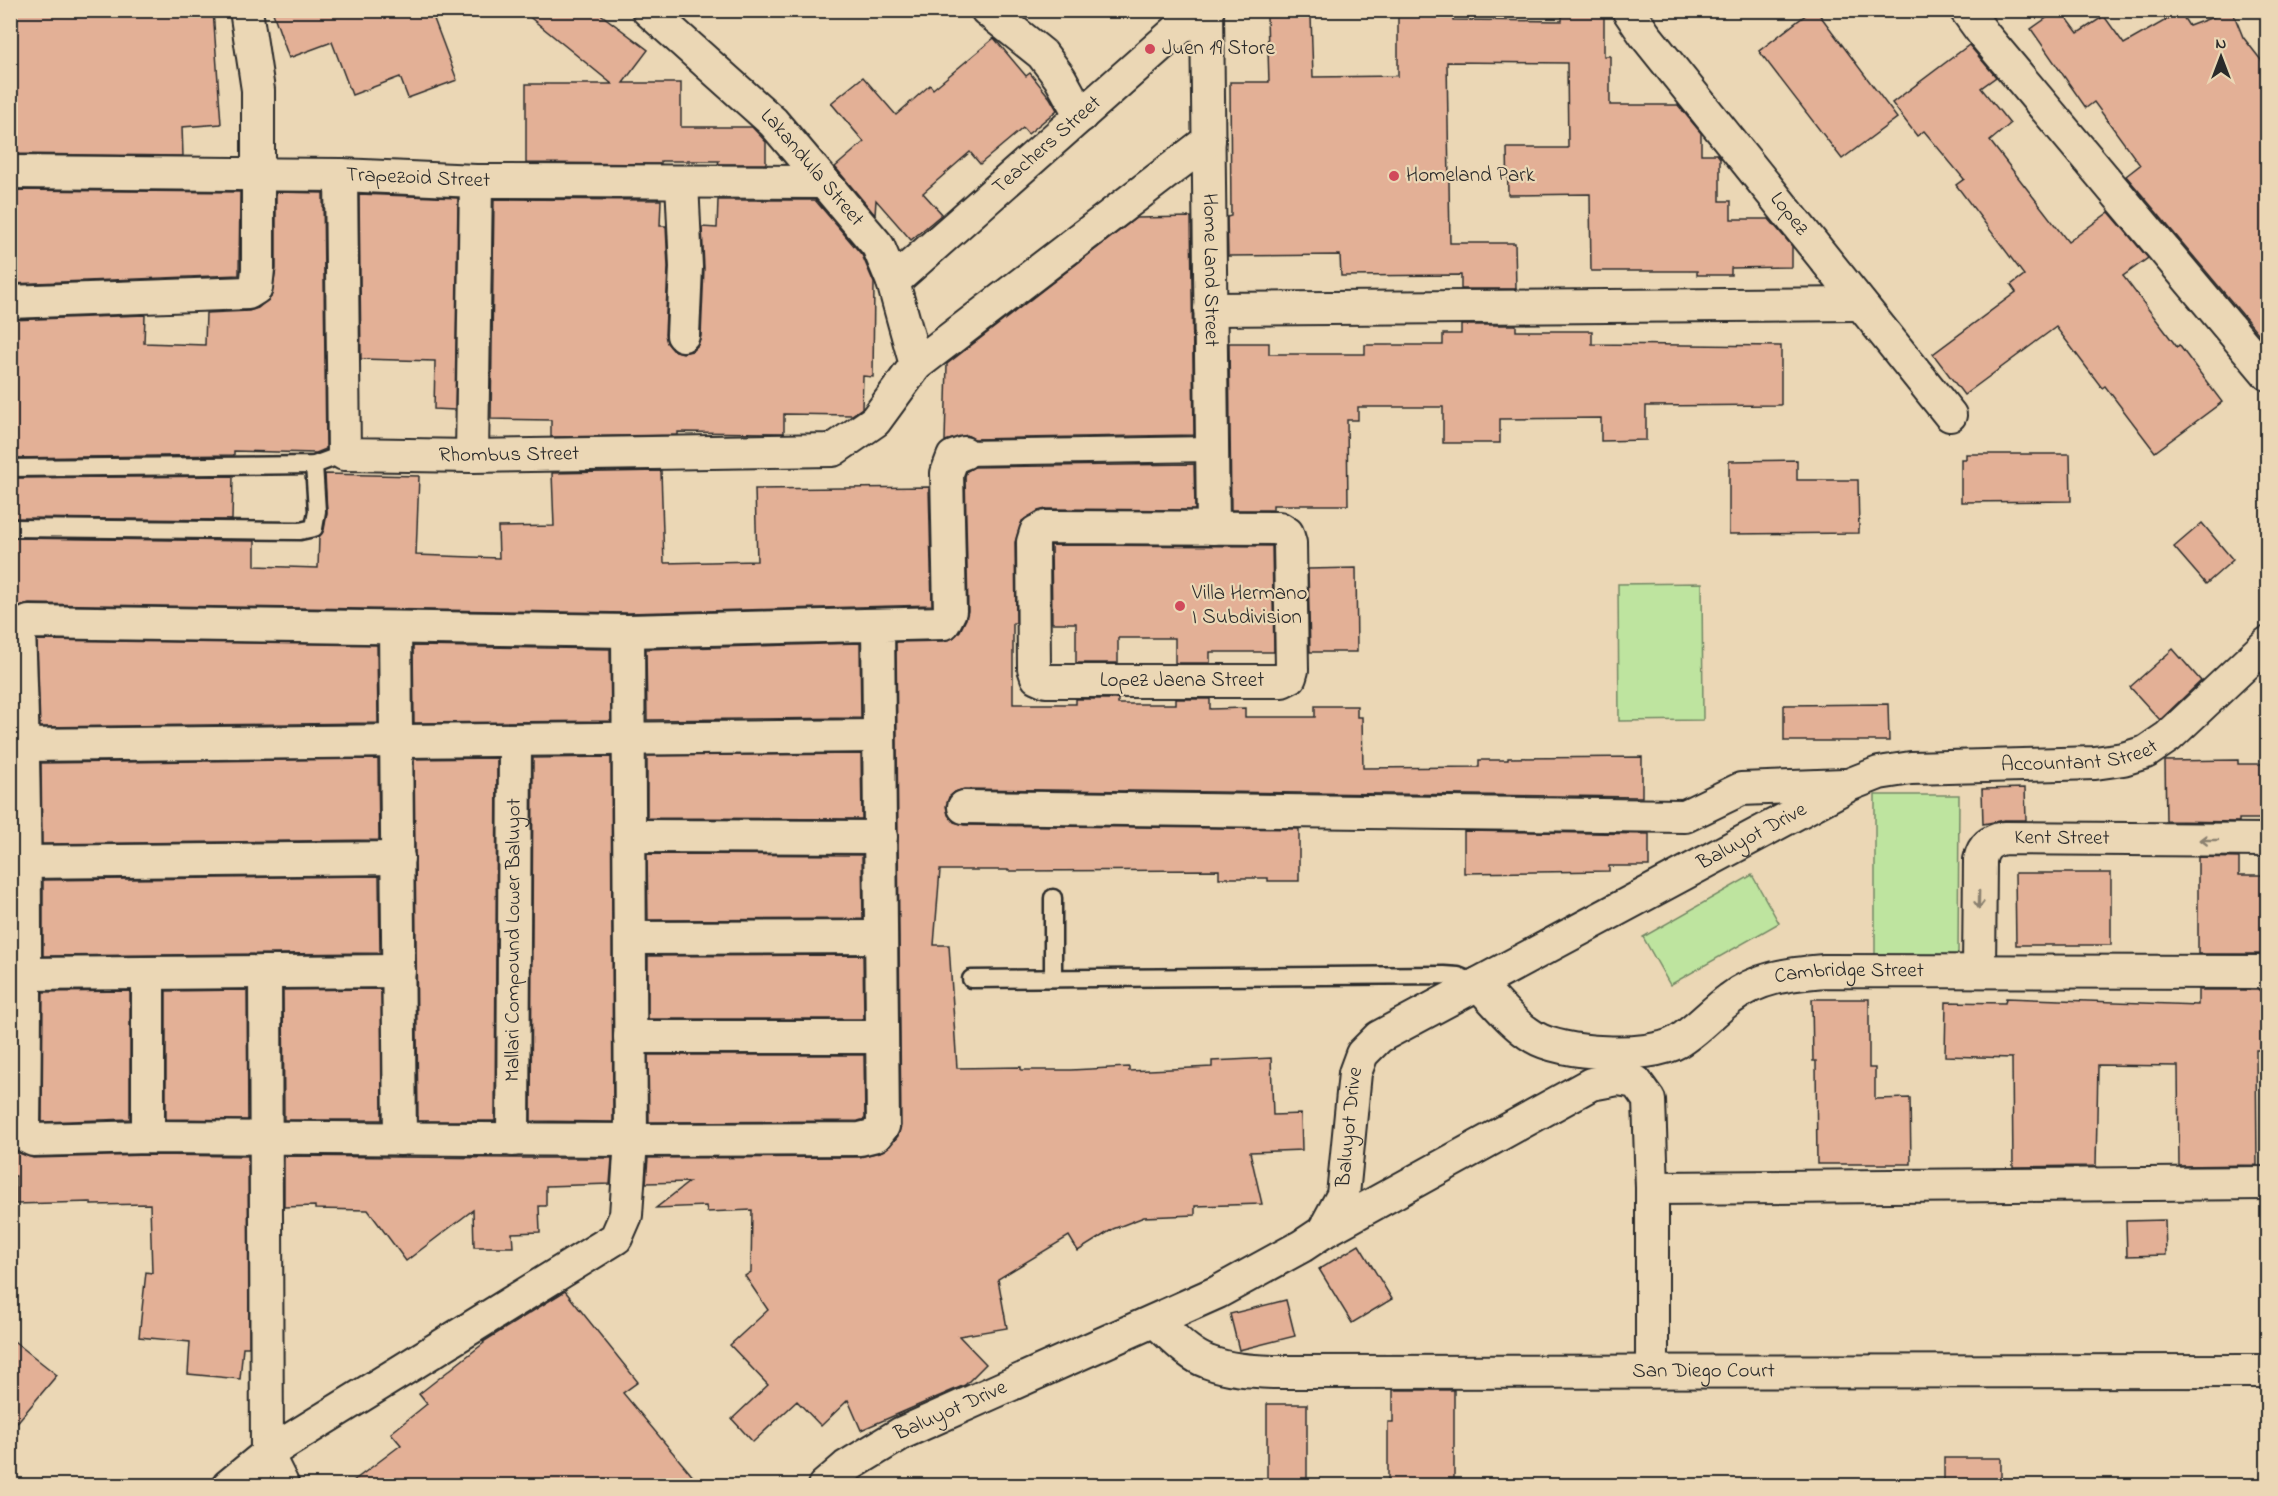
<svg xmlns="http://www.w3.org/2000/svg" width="2278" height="1496" viewBox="0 0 2278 1496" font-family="'Indie Flower',sans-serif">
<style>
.green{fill:#bee49f;stroke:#748865;stroke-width:1.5}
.building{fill:#e3b096;stroke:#2b2b2b;stroke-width:1.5}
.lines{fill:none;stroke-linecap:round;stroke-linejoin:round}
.service-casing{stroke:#2b2b2b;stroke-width:21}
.pedestrian-casing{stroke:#2b2b2b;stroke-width:28}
.minor-casing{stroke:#2b2b2b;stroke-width:36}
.service{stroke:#ebd7b5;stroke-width:16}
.pedestrian{stroke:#ebd7b5;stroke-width:24}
.minor{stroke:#ebd7b5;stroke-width:32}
.oneway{stroke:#8b8170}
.poi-dot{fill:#d1495b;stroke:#ebd7b5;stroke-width:2}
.labels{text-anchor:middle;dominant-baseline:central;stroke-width:4.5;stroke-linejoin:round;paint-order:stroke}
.poi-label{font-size:21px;fill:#2b2b2b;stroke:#ebd7b5;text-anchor:start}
.street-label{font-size:21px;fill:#2b2b2b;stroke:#ebd7b5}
</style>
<rect width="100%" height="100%" fill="#ebd7b5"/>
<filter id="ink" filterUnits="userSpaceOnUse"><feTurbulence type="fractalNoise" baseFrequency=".0167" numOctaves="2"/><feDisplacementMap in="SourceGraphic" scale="12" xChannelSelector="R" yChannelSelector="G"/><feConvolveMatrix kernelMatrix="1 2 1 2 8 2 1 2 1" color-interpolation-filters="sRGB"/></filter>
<g filter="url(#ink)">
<g class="green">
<path d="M1702 583 1703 720 1619 721 1618 584Z"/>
<path d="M1875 795H1959L1958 956H1875Z"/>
<path d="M1752 875 1779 923 1670 985 1643 937Z"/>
</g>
<g class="building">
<path d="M10 10H213L221 124 182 127 183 156 10 154Z"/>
<path d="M272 10 431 11 457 80 408 98 400 77 352 95 332 42 289 58Z"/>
<path d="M521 10H595L648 50 623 83H681V127H752L766 142V164H718L719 161H661V164L526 163V84H612Z"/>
<path d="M1562 10H1604V56H1610V105H1678L1701 133V154H1717L1720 158V201H1731V219H1769L1792 246V267L1731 268V275H1697V271H1591L1590 194 1508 195 1507 148H1568L1567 63 1447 62 1450 243H1515L1516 289H1461V275L1341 276 1340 255 1228 256 1227 217 1231 216 1230 82H1269L1267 17 1311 16 1313 77 1398 76V14H1453V20L1562 21Z"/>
<path d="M1812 10H1816L1897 118 1842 159 1759 51Z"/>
<path d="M2058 10H2061L2078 33 2104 16 2124 44 2180 12 2189 26 2232 10 2243 37 2268 69V345L2126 176 2140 165 2094 102 2086 108 2031 29Z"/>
<path d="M994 38 1026 76 1030 73 1050 98 1057 110 1028 134 1023 128 980 164 970 152 923 193 942 214 911 240 876 200 875 215 835 167 864 142 831 103 863 77 896 115 930 85 933 89Z"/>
<path d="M1969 45 1996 77 1981 88 2010 124 1990 141 2068 242 2109 212 2148 258 2123 276 2177 347 2179 345 2222 402 2155 452 2105 386 2102 388 2056 327 1964 395 1933 354 2016 292 2011 285 2024 275 1956 185 1964 179 1924 131 1917 136 1892 103Z"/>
<path d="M10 190 240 192 239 275 10 284Z"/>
<path d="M276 192 323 193 326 449 316 453 234 451V455L10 458V320L145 315 144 343 205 345 206 313 249 311 258 308 271 297 276 269Z"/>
<path d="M359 194 458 198 455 410 434 409 435 361 361 359Z"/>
<path d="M494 199 661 200 660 226H666L668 267 665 335 667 343 673 350 683 353 692 351 698 345 701 336 704 268 702 227 717 228 718 200H815L862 255 874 283 873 377 863 376 862 408 852 415 784 414V433L678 432V435L551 437V420L491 419Z"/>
<path d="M1191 217 1194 435 974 439 967 435 945 441 947 364 1136 218Z"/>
<path d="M1461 325H1516V331H1592V344L1781 346V405L1646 406V440L1601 441V418L1500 419V443H1443V407H1358V420H1347L1348 505H1273V510H1231L1229 343H1269V354H1365V345H1443V334H1461Z"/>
<path d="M1966 454H2070L2071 501 1961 502V459H1966Z"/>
<path d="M1797 460V480H1858L1859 533 1729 534V461Z"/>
<path d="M1194 464 1195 510 1046 509 1038 511 1022 521 1015 542 1016 623H1013V704H1076V699H1118V704H1176V699H1210V709L1245 708V717H1315V706H1357V717H1362L1363 768 1479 767V760H1508V758L1642 757V797L964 789 955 792 949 797 946 806 948 815 954 822 964 825 1299 829V881H1268V878H1219V870L1008 871V870H940L934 945H949L957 1068 1021 1067V1070H1071L1129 1067V1071L1212 1067V1061L1271 1058 1273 1115 1301 1114 1302 1150 1250 1152 1262 1204 1195 1206V1215L1144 1217 1113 1229 1078 1251 1069 1236 998 1279 1007 1328 959 1336 986 1364 965 1385 861 1430 848 1400 821 1426 797 1401 753 1442 732 1419 768 1385 730 1345 768 1310 745 1276 751 1272 752 1210 707 1212 706 1206 656 1208 689 1182 646 1183 648 1158 860 1157 880 1152 890 1146 898 1136 901 1126 896 642 944 641 953 638 960 631 966 619 968 611 965 476 967 471 974 467Z"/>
<path d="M661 471 664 563 757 561 755 489 929 487 932 605 628 613 29 604 15 608 10 612V538L255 541V566L318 568 319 537 324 530 327 513 325 474 419 476 416 555 499 558 498 527 554 526 552 473Z"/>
<path d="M233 476 232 520 10 518V478Z"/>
<path d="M2202 523 2233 560 2206 584 2174 547Z"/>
<path d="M1051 545 1272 546 1274 652H1210V663H1175V638H1118V663H1076V623H1052Z"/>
<path d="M1356 568 1357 652H1310L1308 569Z"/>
<path d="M37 640 377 645 378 723 40 727Z"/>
<path d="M860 643 861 718 647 720 646 649Z"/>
<path d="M413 646 610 649 611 721 414 723Z"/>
<path d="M2173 649 2201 681 2160 720 2130 687Z"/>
<path d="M1888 704 1889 741H1784V705Z"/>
<path d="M861 754 862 819 647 818V756Z"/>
<path d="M611 757 613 1122 531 1121 533 758Z"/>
<path d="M497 758 495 1121H418L414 759Z"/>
<path d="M378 759 379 840 42 844 41 763Z"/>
<path d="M2238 760V764H2268V819H2239V822L2166 821 2165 761Z"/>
<path d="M2025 788 2026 820H2004L1983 824 1982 789Z"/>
<path d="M1464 831 1649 834V866H1609V871L1464 873Z"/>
<path d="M647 854 862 855 863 919 648 920Z"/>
<path d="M2198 857 2239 858V875H2268V954H2198Z"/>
<path d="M2015 873H2111V945H2016Z"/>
<path d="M379 876 380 953 43 956V880Z"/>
<path d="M863 955 864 1019H648V956Z"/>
<path d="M381 989 382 1120H284L283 990Z"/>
<path d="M247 990 248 1120 166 1119V991Z"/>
<path d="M2198 990H2268V1050H2256L2257 1165 2179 1166 2178 1066 2098 1065 2096 1166 2013 1167 2012 1058 1945 1056 1946 1002 2005 1003 2006 998 2198 1005Z"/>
<path d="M130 991V1119L42 1122 43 992Z"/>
<path d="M1812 999H1869V1068H1875V1099L1910 1098 1911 1164H1817L1816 1061H1813Z"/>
<path d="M648 1055H864L865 1119 858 1121 649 1122Z"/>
<path d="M10 1144 19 1153 33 1158 148 1155 248 1156 249 1347H243L240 1379 188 1374 190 1342 139 1337 146 1272 152 1273 150 1204 91 1205V1202L16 1204V1176H10Z"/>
<path d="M284 1156 512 1158H612L610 1184 546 1186V1206H539L540 1232 512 1233 513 1247H474L473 1210 406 1261 368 1210 315 1209V1206L284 1207Z"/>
<path d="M2165 1220 2166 1255 2127 1256 2126 1221Z"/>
<path d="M1359 1245 1392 1299 1352 1323 1319 1269Z"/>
<path d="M565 1291 638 1382 623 1393 700 1485H348L401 1445 391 1433 427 1404 419 1394 484 1343 483 1342Z"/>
<path d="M1286 1300 1295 1336 1239 1350 1230 1314Z"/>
<path d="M10 1338 57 1375 10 1431Z"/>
<path d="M1393 1390H1454V1485H1388V1422H1393Z"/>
<rect x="1267" y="1404" width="40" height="81"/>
<rect x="1944" y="1458" width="57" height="27"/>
</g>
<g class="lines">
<defs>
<g id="service">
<path d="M10 468 314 465 344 454"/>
<path d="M12 528 300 531 314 528 317 511 314 465"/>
<path d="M1053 898V978"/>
<path d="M971 979 1444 975 1458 976 1478 984"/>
</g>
<path id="pedestrian" d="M964 453 1212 449"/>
<g id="minor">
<path id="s1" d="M648 10 773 122 878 246 893 282 916 365"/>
<path d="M987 10 1042 54 1060 78 1081 116"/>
<path id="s2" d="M1207 10 1213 528"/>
<path id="s3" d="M1628 10 1645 35 1950 415"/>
<path d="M1966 10 1985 36 2268 374"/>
<path id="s4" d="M10 172 341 175 476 181 824 182"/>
<path id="s5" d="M341 175 344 454 472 456 833 450 875 421 916 365 1209 140"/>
<path d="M682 182 686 267 683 335"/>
<path id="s6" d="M893 282 1200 10"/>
<path d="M10 302 248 293 256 288 258 269V90L246 10"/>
<path d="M1210 309 1860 304"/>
<path d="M472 456 476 181"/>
<path d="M1046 527 1279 528 1287 533 1290 543 1292 670 1290 677 1282 681H1046L1037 677 1034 668 1033 542 1036 532Z"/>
<path d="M878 625 883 1126 876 1135 860 1139 631 1140 148 1137 33 1140 27 1137 24 1127C26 962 26 796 19 631L22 625 29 622 628 631 944 623 950 611 947 473 953 457 964 453"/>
<path d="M395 628 400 1139"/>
<path d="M24 745 879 736"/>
<path d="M964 807 1685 816 1741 789 1844 785"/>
<path d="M630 836 881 837"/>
<path d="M24 862 398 858"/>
<path d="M630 938 881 937"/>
<path id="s7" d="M1979 971 1980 860C1983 846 1990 841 2004 838L2268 840"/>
<path d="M265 972 267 1454 283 1486"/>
<path d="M25 974 399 971"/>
<path d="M148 974V1137"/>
<path id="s8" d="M1478 984C1496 1002 1512 1024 1534 1037 1561 1054 1649 1059 1677 1042 1696 1031 1712 1012 1730 999 1758 977 1790 974 1824 971L2268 972"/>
<path d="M630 1037H882"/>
<path id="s9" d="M513 1140 515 740"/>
<path d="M1652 1188 2268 1183"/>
<path d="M1323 1232 1591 1084 1618 1079 1636 1082 1649 1100 1652 1188V1371"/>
<path id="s10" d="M1155 1321C1171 1335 1188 1355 1208 1362 1229 1370 1251 1371 1273 1372L2268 1371"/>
<path d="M228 1486 267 1454 616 1238 626 1215 631 1140 628 631"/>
<path id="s11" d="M824 1486 846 1467 902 1433 1218 1292 1302 1246 1323 1232 1343 1195 1355 1073 1362 1054 1379 1037 1851 784 1879 773 1911 768 2095 763 2123 759 2146 752 2168 737 2268 643"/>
</g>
</defs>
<use href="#service" class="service-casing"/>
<use href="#pedestrian" class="pedestrian-casing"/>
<use href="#minor" class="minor-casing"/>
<use href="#service" class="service"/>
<use href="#pedestrian" class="pedestrian"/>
<use href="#minor" class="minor"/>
</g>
<defs><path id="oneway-shaft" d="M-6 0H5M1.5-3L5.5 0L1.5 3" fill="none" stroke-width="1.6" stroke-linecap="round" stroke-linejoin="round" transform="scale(1.5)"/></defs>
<g class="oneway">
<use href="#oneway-shaft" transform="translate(2209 840) rotate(-180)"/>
<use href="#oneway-shaft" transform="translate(1979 900) rotate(91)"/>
</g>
</g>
<g class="poi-dot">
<circle cx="1150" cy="49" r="6"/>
<circle cx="1394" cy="176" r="6"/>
<circle cx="1180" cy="606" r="6"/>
</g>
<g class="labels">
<g class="poi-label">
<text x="1162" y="49">Juen 19 Store</text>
<text x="1406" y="176">Homeland Park</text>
<text x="1192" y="594">Villa Hermano<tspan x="1192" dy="24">I Subdivision</tspan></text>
</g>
<g class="street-label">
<text stroke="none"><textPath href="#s6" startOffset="206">Teachers Street</textPath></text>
<text stroke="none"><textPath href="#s1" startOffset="228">Lakandula Street</textPath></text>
<text stroke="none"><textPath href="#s4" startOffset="408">Trapezoid Street</textPath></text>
<text stroke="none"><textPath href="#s3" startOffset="260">Lopez</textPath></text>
<text stroke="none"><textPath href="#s2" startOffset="260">Home Land Street</textPath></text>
<text stroke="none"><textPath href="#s5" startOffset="444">Rhombus Street</textPath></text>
<text x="1182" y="681">Lopez Jaena Street</text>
<text stroke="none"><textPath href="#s11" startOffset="1538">Accountant Street</textPath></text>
<text stroke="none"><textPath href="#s11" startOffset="1194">Baluyot Drive</textPath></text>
<text stroke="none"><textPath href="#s7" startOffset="204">Kent Street</textPath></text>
<text stroke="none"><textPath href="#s9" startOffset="200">Mallari Compound Lower Baluyot</textPath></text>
<text stroke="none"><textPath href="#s8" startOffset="417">Cambridge Street</textPath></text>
<text stroke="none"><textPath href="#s11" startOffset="672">Baluyot Drive</textPath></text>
<text stroke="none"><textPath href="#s10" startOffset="564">San Diego Court</textPath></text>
<text stroke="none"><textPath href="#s11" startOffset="148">Baluyot Drive</textPath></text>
</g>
</g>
<rect width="2278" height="1496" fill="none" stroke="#ebd7b5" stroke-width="36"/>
<rect x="18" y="18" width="2242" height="1460" fill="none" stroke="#2b2b2b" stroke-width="2" filter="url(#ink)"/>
<g transform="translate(2221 57)" stroke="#ebd7b5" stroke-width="4.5" paint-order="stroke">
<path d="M0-4.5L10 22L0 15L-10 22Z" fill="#2b2b2b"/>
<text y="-9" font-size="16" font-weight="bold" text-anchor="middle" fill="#2b2b2b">N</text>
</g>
</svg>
